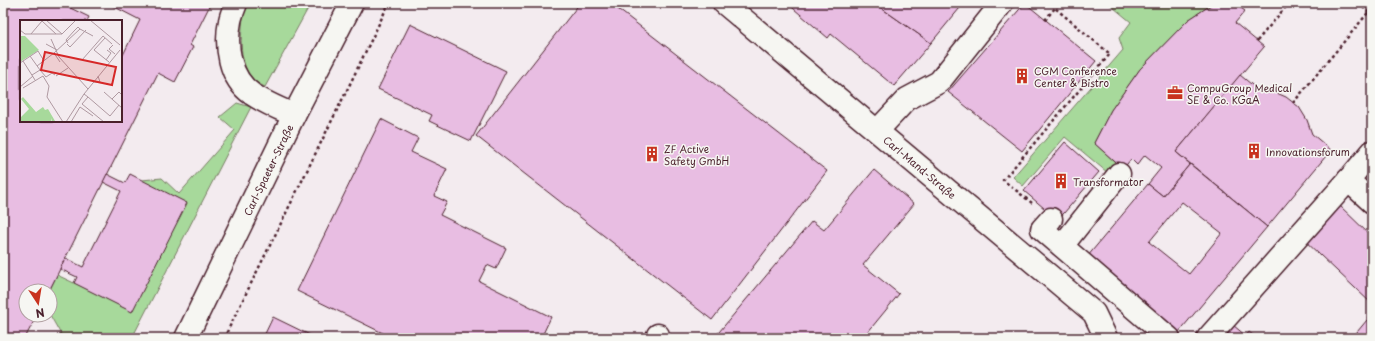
<svg xmlns="http://www.w3.org/2000/svg" width="1375" height="341" viewBox="0 0 1375 341" font-family="'Playpen Sans',sans-serif">
<style>
.green{fill:#a7d99b;stroke:#787c63}
.building{fill:#e8bde2;stroke:#4a1f2b;fill-rule:evenodd}
.lines{fill:none;stroke-linecap:round;stroke-linejoin:round}
.minor-casing{stroke:#4a1f2b;stroke-width:25}
.path{stroke:#4a1f2b;stroke-width:2.5;stroke-dasharray:3 3;stroke-linecap:butt}
.minor{stroke:#f6f6f2;stroke-width:22}
.labels{text-anchor:middle;dominant-baseline:central;stroke-width:3;stroke-linejoin:round;paint-order:stroke}
.poi-label{font-size:10px;fill:#4a1f2b;stroke:#f6f6f2;text-anchor:start}
.street-label{font-size:10px;fill:#4a1f2b;stroke:#f6f6f2}
.inset-road{fill:none;stroke:#af99a1;stroke-width:1}
.view{fill:#d62828;fill-opacity:0.15;stroke:#d62828;stroke-width:2}
.inset-edge{fill:none;stroke:#4a1f2b;stroke-width:2}
</style>
<rect width="100%" height="100%" fill="#f3ebef"/>
<filter id="ink" filterUnits="userSpaceOnUse"><feTurbulence type="fractalNoise" baseFrequency=".025" numOctaves="2"/><feDisplacementMap in="SourceGraphic" scale="8" xChannelSelector="R" yChannelSelector="G"/><feConvolveMatrix kernelMatrix="1 2 1 2 8 2 1 2 1" color-interpolation-filters="sRGB"/></filter>
<g filter="url(#ink)">
<g class="green">
<path d="M246 3H311L265 87C241 77 240 50 242 28 243 19 243 11 246 3Z"/>
<path d="M1108 3H1214L1188 20 1140 69 1111 110 1094 143 1116 163 1108 173 1065 137 1023 186 1013 177 1123 50 1119 38 1131 22Z"/>
<path d="M237 103 251 107 132 338H63L50 315V291H49L57 275 74 283 142 180 162 178 179 194 235 130 220 117Z"/>
</g>
<g class="building">
<path d="M3 3H60L89 17 87 21H21V121H121V54L123 55 140 20 107 3H211L190 45 193 47 175 82 158 73 49 291H26V315H37L25 338H3Z"/>
<path d="M580 3H610L827 171 712 320 476 136Z"/>
<path d="M787 3H874L931 43 894 86 831 34 828 38Z"/>
<path d="M874 3H964L931 43Z"/>
<path d="M1025 3 1096 61 1022 151 948 92Z"/>
<path d="M1214 3H1234L1245 11 1235 23 1264 47 1176 152 1190 164 1163 196 1148 184 1161 168 1145 155 1137 165 1131 159 1123 169 1094 143 1111 110 1140 69 1188 20Z"/>
<path d="M410 24 506 71 471 141 429 121 432 115 378 89Z"/>
<path d="M1240 75 1257 89 1272 91 1286 97 1299 107 1307 120 1312 134 1331 150 1267 227 1176 152Z"/>
<path d="M381 119 418 138 411 152 447 169 434 196 447 202 440 215 506 248 496 269 487 265 479 281 551 317 541 338H393L297 291Z"/>
<path d="M1065 142 1099 172 1058 220 1024 191Z"/>
<path d="M1190 164 1267 227 1178 333 1087 257 1148 184 1163 196ZM1182 202 1222 233 1189 274 1149 242Z"/>
<path d="M874 170 914 204 863 265 899 294 863 338H714L812 221 824 230Z"/>
<path d="M107 174 125 183 130 174 187 203 132 312 74 283 77 277 60 269 65 258 83 267 121 191 103 182Z"/>
<path d="M1337 203 1372 237V304L1303 239Z"/>
<path d="M1372 314V338H1352Z"/>
<path d="M273 317 316 338H263Z"/>
<path d="M1233 325 1246 336 1249 332 1257 338H1222Z"/>
</g>
<g class="lines">
<defs>
<g id="minor">
<path d="M236 3C234 9 231 15 230 21 225 46 229 78 252 94 265 103 280 109 294 115"/>
<path d="M724 3 1094 313 1106 338"/>
<path d="M877 131 907 99 939 82 1002 3"/>
<path d="M1348 180 1372 202"/>
<path d="M1051 219 1042 229 1169 338"/>
<path d="M1062 246 1119 174"/>
<path d="M186 338 294 115 352 3"/>
<path d="M657 338 658 335"/>
<path d="M1208 338 1344 185 1372 152"/>
</g>
</defs>
<use href="#minor" class="minor-casing"/>
<g class="path">
<path d="M1358 3 1372 15"/>
<path d="M1045 20 1059 3"/>
<path d="M1257 41 1289 3"/>
<path d="M1293 103 1372 8"/>
<path d="M1032 203 1003 180 1110 54 1055 8"/>
<path d="M224 338 349 86 389 3"/>
</g>
<use href="#minor" class="minor"/>
</g>
</g>
<defs>
<symbol id="building-bare" viewBox="-9 -9 18 18"><path d="M-4-6H4V6H1V3H-1V6H-4ZM-2.5-4.3h1.7v1.8h-1.7ZM.8-4.3h1.7v1.8H.8ZM-2.5-1h1.7V.8h-1.7ZM.8-1h1.7V.8H.8Z" fill="#c8321e" stroke="#f6f6f2" stroke-width="2.5" paint-order="stroke"/></symbol>
<symbol id="office-bare" viewBox="-9 -9 18 18"><path d="M-6-3h4V-5.5h4V-3h4V5H-6ZM-1-4.5V-3h2v-1.5ZM-6 0V1H6V0Z" fill="#c8321e" stroke="#f6f6f2" stroke-width="2.5" paint-order="stroke"/></symbol>
</defs>
<g fill-rule="evenodd">
<use href="#building-bare" x="1011" y="65" width="22" height="22"/>
<use href="#office-bare" x="1164" y="82" width="22" height="22"/>
<use href="#building-bare" x="1243" y="140" width="22" height="22"/>
<use href="#building-bare" x="641" y="143" width="22" height="22"/>
<use href="#building-bare" x="1050" y="170" width="22" height="22"/>
</g>
<g class="labels">
<g class="poi-label">
<text x="1034" y="70">CGM Conference<tspan x="1034" dy="12">Center &amp; Bistro</tspan></text>
<text x="1187" y="87">CompuGroup Medical<tspan x="1187" dy="12">SE &amp; Co. KGaA</tspan></text>
<text x="664" y="148">ZF Active<tspan x="664" dy="12">Safety GmbH</tspan></text>
<text x="1266" y="151">Innovationsforum</text>
<text x="1073" y="181">Transformator</text>
</g>
<g class="street-label">
<text transform="translate(920 167) rotate(40)">Carl-Mand-Straße</text>
<text transform="translate(268 170) rotate(-64)">Carl-Spaeter-Straße</text>
</g>
</g>
<g transform="translate(20 20)">
<rect width="102" height="102" fill="#f3ebef"/>
<path d="M0 16H5L19 30 0 42ZM3 77 16 92 23 87 25 90 28 89 35 101 32 102 31 98V102H0V98L9 89 1 79Z" fill="#a7d99b"/>
<path class="inset-road" d="M26 0 42 14M70 0 100 25M22 1 36 14M0 10 5 14H42L56 0M11 14 22 1M85 18 74 30 89 42M31 19 39 37 68 69M48 23 46 20 54 11 58 7 60 9M26 24 37 30M47 24 50 27 66 10M93 25 89 29 95 34M34 33 60 9 73 16M10 36 20 50 12 55M62 40 83 16 92 24M86 40 91 33 87 30M3 41 15 60M0 43 18 31 24 41M17 46 34 33 40 42M20 50 26 57 32 53 35 55M36 56 48 48M73 62H80L78 56M0 67 13 56M3 68 23 56 29 66 27 77 43 102M84 72 102 88M64 74 68 77 62 84 84 102M68 77 90 96 99 85M92 79 99 72 102 75M46 102 64 74 100 30M51 102 60 87 73 96"/>
<path class="view" d="M25 32 96 47 92 65 21 50Z"/>
<rect width="102" height="102" class="inset-edge"/>
</g>
<rect width="1375" height="341" fill="none" stroke="#f6f6f2" stroke-width="16"/>
<rect x="8" y="8" width="1359" height="325" fill="none" stroke="#4a1f2b" stroke-width="1.5" filter="url(#ink)"/>
<g transform="translate(38 303) rotate(168)"><circle r="19" fill="#f6f6f2" stroke="#b1a0a2"/>
<path d="M0-3L7 15L0 10L-7 15Z" fill="#c8321e"/>
<text y="-6" font-size="11" font-weight="bold" text-anchor="middle" fill="#4a1f2b">N</text>
</g>
</svg>
